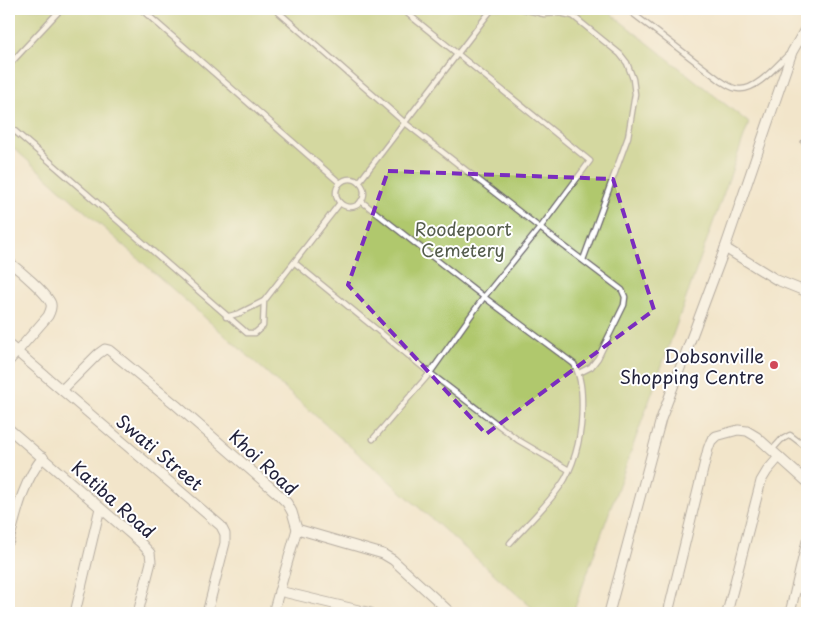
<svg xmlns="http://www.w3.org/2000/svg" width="816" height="622" viewBox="0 0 816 622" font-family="'Playpen Sans',sans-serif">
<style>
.green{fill:#b0c86d;stroke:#697554}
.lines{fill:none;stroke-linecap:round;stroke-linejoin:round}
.lane-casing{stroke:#6b666d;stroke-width:7}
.street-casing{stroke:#6b666d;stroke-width:11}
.lane{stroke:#fff;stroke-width:4.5}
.street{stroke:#fff;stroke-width:9}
.marked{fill:none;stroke:#7b2cbf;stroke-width:4;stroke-dasharray:10 6;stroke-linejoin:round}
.poi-dot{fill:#d1495b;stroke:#fff;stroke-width:2}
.labels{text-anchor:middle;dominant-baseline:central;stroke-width:4;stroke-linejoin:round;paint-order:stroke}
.park-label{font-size:18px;fill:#545c4c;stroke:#fff}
.poi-label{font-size:18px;fill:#22223b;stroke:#fff;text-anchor:end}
.street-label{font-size:18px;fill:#22223b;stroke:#fff}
</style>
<rect width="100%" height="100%" fill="#fff"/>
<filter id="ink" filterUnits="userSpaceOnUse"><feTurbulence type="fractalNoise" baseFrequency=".02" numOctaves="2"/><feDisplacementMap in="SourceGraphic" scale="10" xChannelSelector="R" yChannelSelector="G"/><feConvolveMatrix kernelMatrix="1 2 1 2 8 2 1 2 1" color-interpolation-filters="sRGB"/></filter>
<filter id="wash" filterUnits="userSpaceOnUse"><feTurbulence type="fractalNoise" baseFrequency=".0096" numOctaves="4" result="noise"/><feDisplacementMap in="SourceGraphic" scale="20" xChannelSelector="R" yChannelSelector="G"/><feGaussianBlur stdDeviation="1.12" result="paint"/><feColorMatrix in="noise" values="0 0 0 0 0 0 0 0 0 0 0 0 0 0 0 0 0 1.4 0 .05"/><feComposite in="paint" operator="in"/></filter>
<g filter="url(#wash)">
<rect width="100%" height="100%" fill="#f2e5cb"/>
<path class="green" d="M9 9H605L749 123 573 613H538L9 144Z"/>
</g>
<g filter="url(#ink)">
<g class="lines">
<defs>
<g id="lane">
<path d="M141 9 340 183"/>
<path d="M275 9 404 122 540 228 622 290 625 297 624 305 598 358 591 367 579 373"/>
<path d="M523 9 544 14 560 13 573 16 620 54 627 63 633 79 635 94 628 137 583 260"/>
<path d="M627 9 721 81C726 84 732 89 739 89 756 91 777 65 789 54"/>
<path d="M9 65 61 9"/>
<path d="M9 126 247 333H255L263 326 264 301"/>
<path d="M804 142 807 145"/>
<circle cx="350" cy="193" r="14"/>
<path d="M359 182 492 9"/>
<path d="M361 201 484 297 574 364C581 377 582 390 582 405 582 429 577 457 565 479 552 501 527 524 510 543"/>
<path d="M295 263 430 373 518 440 569 470"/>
<path d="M226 317 240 313 264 301 340 203"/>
<path d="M373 439 430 373 484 297 540 228 590 161 402 9"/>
<path d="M772 450 781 440 790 435 807 448"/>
</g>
<g id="street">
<path d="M725 248 777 280 807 292"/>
<path d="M9 262C18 269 48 294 51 304 52 308 50 312 48 316L9 361"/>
<path d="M9 345 221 526 225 534V543L207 613"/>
<path d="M62 390 98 354 105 349 109 350 176 405 277 493 287 503 292 512 297 529 273 613"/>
<path d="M9 429 140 542 150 553 151 562 138 613"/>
<path d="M297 529 383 554 393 560 451 613"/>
<path d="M9 541C17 511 23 482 43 457"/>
<path d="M279 591 371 613"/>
<path d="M75 613 100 508"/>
<path d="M609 613 661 419 725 248 792 52 807 26"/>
<path d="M668 613 708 449 711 441 716 436 738 430 747 431 757 437 807 482"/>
<path d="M727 613 761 481 767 471 779 457"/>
<path d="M790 613 807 541"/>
</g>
</defs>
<use href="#lane" class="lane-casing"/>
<use href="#street" class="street-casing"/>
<use href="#lane" class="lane"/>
<use href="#street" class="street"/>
</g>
</g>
<path d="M0 0H816V622H0ZM388 171 613 179 654 310 486 434 348 285Z" fill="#f2e5cb" fill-opacity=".55" fill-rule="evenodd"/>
<path class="marked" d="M388 171 613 179 654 310 486 434 348 285Z"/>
<circle class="poi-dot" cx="774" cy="365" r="5"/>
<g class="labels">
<g class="park-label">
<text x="463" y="228">Roodepoort<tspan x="463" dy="21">Cemetery</tspan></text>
</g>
<g class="poi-label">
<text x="764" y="355">Dobsonville<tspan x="764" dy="21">Shopping Centre</tspan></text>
</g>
<g class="street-label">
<text transform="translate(160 452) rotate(40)">Swati Street</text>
<text transform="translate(264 462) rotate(43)">Khoi Road</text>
<text transform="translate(114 499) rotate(42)">Katiba Road</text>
</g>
</g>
<rect width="816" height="622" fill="none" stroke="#fff" stroke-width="30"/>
</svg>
